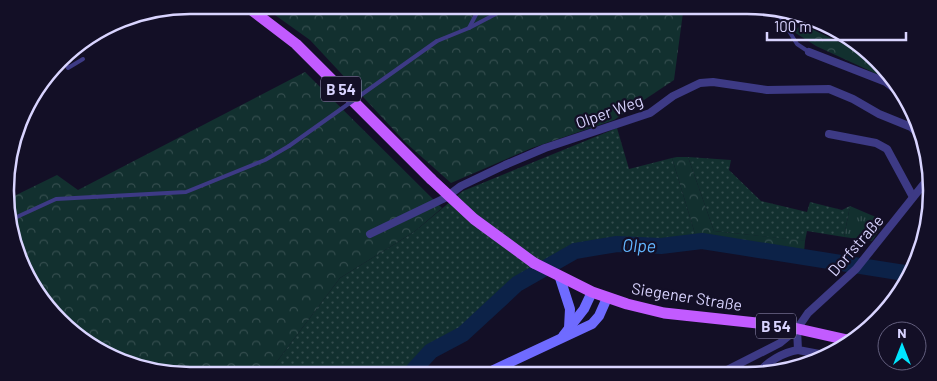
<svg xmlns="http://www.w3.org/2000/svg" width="937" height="381" viewBox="0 0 937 381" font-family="Barlow,sans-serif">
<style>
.grass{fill:url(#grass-dots)}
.forest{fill:url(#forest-crowns)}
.park{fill:url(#park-tufts)}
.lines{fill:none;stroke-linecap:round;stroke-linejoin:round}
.river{stroke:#0c2248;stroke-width:16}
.lane{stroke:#3d3a85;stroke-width:4}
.street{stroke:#3d3a85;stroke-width:8}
.secondary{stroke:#6f6bff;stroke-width:10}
.primary{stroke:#c25bff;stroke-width:11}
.lane-bridge{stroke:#3d3a85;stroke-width:4}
.primary-bridge{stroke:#c25bff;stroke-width:11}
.labels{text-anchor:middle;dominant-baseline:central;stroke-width:4.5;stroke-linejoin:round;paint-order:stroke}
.shield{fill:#130f26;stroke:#9e99be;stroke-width:1}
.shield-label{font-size:15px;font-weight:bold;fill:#d9d4ff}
.street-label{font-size:16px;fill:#d9d4ff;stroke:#130f26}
.water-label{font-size:18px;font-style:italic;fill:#62b6ff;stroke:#130f26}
.rim{fill:none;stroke:#d9d4ff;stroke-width:2.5}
</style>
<defs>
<pattern id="grass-dots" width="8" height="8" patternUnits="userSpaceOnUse" patternTransform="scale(1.25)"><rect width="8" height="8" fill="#12302f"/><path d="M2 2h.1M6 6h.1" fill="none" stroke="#344d4e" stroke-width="1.8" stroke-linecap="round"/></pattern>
<pattern id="forest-crowns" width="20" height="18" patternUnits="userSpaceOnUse" patternTransform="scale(1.25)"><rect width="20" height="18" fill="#12302f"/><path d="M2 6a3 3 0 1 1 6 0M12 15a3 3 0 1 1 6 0" fill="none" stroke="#344d4e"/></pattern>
<pattern id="park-tufts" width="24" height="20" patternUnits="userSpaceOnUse" patternTransform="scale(1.25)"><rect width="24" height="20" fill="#12302f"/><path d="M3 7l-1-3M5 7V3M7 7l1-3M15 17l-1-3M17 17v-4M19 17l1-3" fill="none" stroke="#344d4e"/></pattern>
</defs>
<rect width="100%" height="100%" fill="#130f26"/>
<g class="grass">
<path d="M617 128 629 169 672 158 696 237 662 242 618 239 575 247 515 281 464 328 416 358 404 375 266 376 340 278 414 232 463 191Z"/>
<path d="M688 157 731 160 729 170 761 201 807 212 810 202 842 210 850 206 844 237 807 231 805 241 714 231Z"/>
</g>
<g class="forest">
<path d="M261 5H684L674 80 614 120 532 148 451 183 406 143 310 40Z"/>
<path d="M801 24 858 51 862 47 869 51 892 81 816 46 794 32Z"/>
<path d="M305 72 442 208 414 232 340 278 266 376H191L131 366 78 338 36 293 9 227 8 199 57 175 78 190Z"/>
<path d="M677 157H688L714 231 800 240 805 241 804 253 696 237 672 158Z"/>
</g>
<path class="park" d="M850 206 885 221 872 241 844 237Z"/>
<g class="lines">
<path class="river" d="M409 375 431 351 463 334 517 284 575 251 617 244 661 246 702 241 911 274"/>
<g class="lane">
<path d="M776 10 797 44 809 52"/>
<path d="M154 15 159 10"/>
<path d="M469 28 513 5"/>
<path d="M437 41 469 28 481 5"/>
<path d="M62 58 68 68 83 59"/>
<path d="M8 221 56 199 186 192 265 160 289 146"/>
</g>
<g class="street">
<path d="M809 52 886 82 904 96"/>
<path d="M829 134 876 143 887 149 913 197"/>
<path d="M370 234 445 198 461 186 505 165 545 148 650 113 673 96 700 83 713 82 767 90 829 89 853 99 879 114 911 127 920 135"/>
<path d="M797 329 798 350 830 356"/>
<path d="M758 374C766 362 784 352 798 350"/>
<path d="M717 375 780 343 797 329 808 313 856 269 931 175"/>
</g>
<g class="secondary">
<path d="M560 278 570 309 569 328"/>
<path d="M563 336 584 309 592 292"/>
<path d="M483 375 592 324 599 316 607 298"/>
</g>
<g class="primary">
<path d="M245 5 296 44 431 179"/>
<path d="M534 263 592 292 627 304 664 313 785 326 852 341"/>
</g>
<path class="lane-bridge" d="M289 146 437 41"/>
<path class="primary-bridge" d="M431 179 474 219 534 263"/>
</g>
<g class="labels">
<g class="shield">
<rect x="321" y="76.5" width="40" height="25" rx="4"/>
<rect x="756" y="313.5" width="40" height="25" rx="4"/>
</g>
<g class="shield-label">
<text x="341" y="89">B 54</text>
<text x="776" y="326">B 54</text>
</g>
<g class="street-label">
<text transform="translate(609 111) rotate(-20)">Olper Weg</text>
<text transform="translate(855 245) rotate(-49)">Dorfstraße</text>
<text transform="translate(687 296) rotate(9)">Siegener Straße</text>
</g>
<g class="water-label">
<text transform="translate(639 245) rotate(1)">Olpe</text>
</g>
</g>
<path d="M0 0H937V381H0ZM190 14H747A176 176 0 0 1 923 190V191A176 176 0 0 1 747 367H190A176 176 0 0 1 14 191V190A176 176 0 0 1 190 14Z" fill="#130f26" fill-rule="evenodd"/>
<path class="rim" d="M190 14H747A176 176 0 0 1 923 190V191A176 176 0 0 1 747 367H190A176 176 0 0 1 14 191V190A176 176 0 0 1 190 14Z"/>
<g transform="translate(902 346)"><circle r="24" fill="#130f26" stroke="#625e7d"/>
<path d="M0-4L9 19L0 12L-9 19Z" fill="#00e5ff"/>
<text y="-8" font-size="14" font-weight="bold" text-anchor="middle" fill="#d9d4ff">N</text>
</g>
<path d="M767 32v8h139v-8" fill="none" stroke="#d9d4ff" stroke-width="2.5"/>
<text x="774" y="32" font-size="15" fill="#d9d4ff" stroke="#130f26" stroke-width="4" paint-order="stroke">100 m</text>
</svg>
